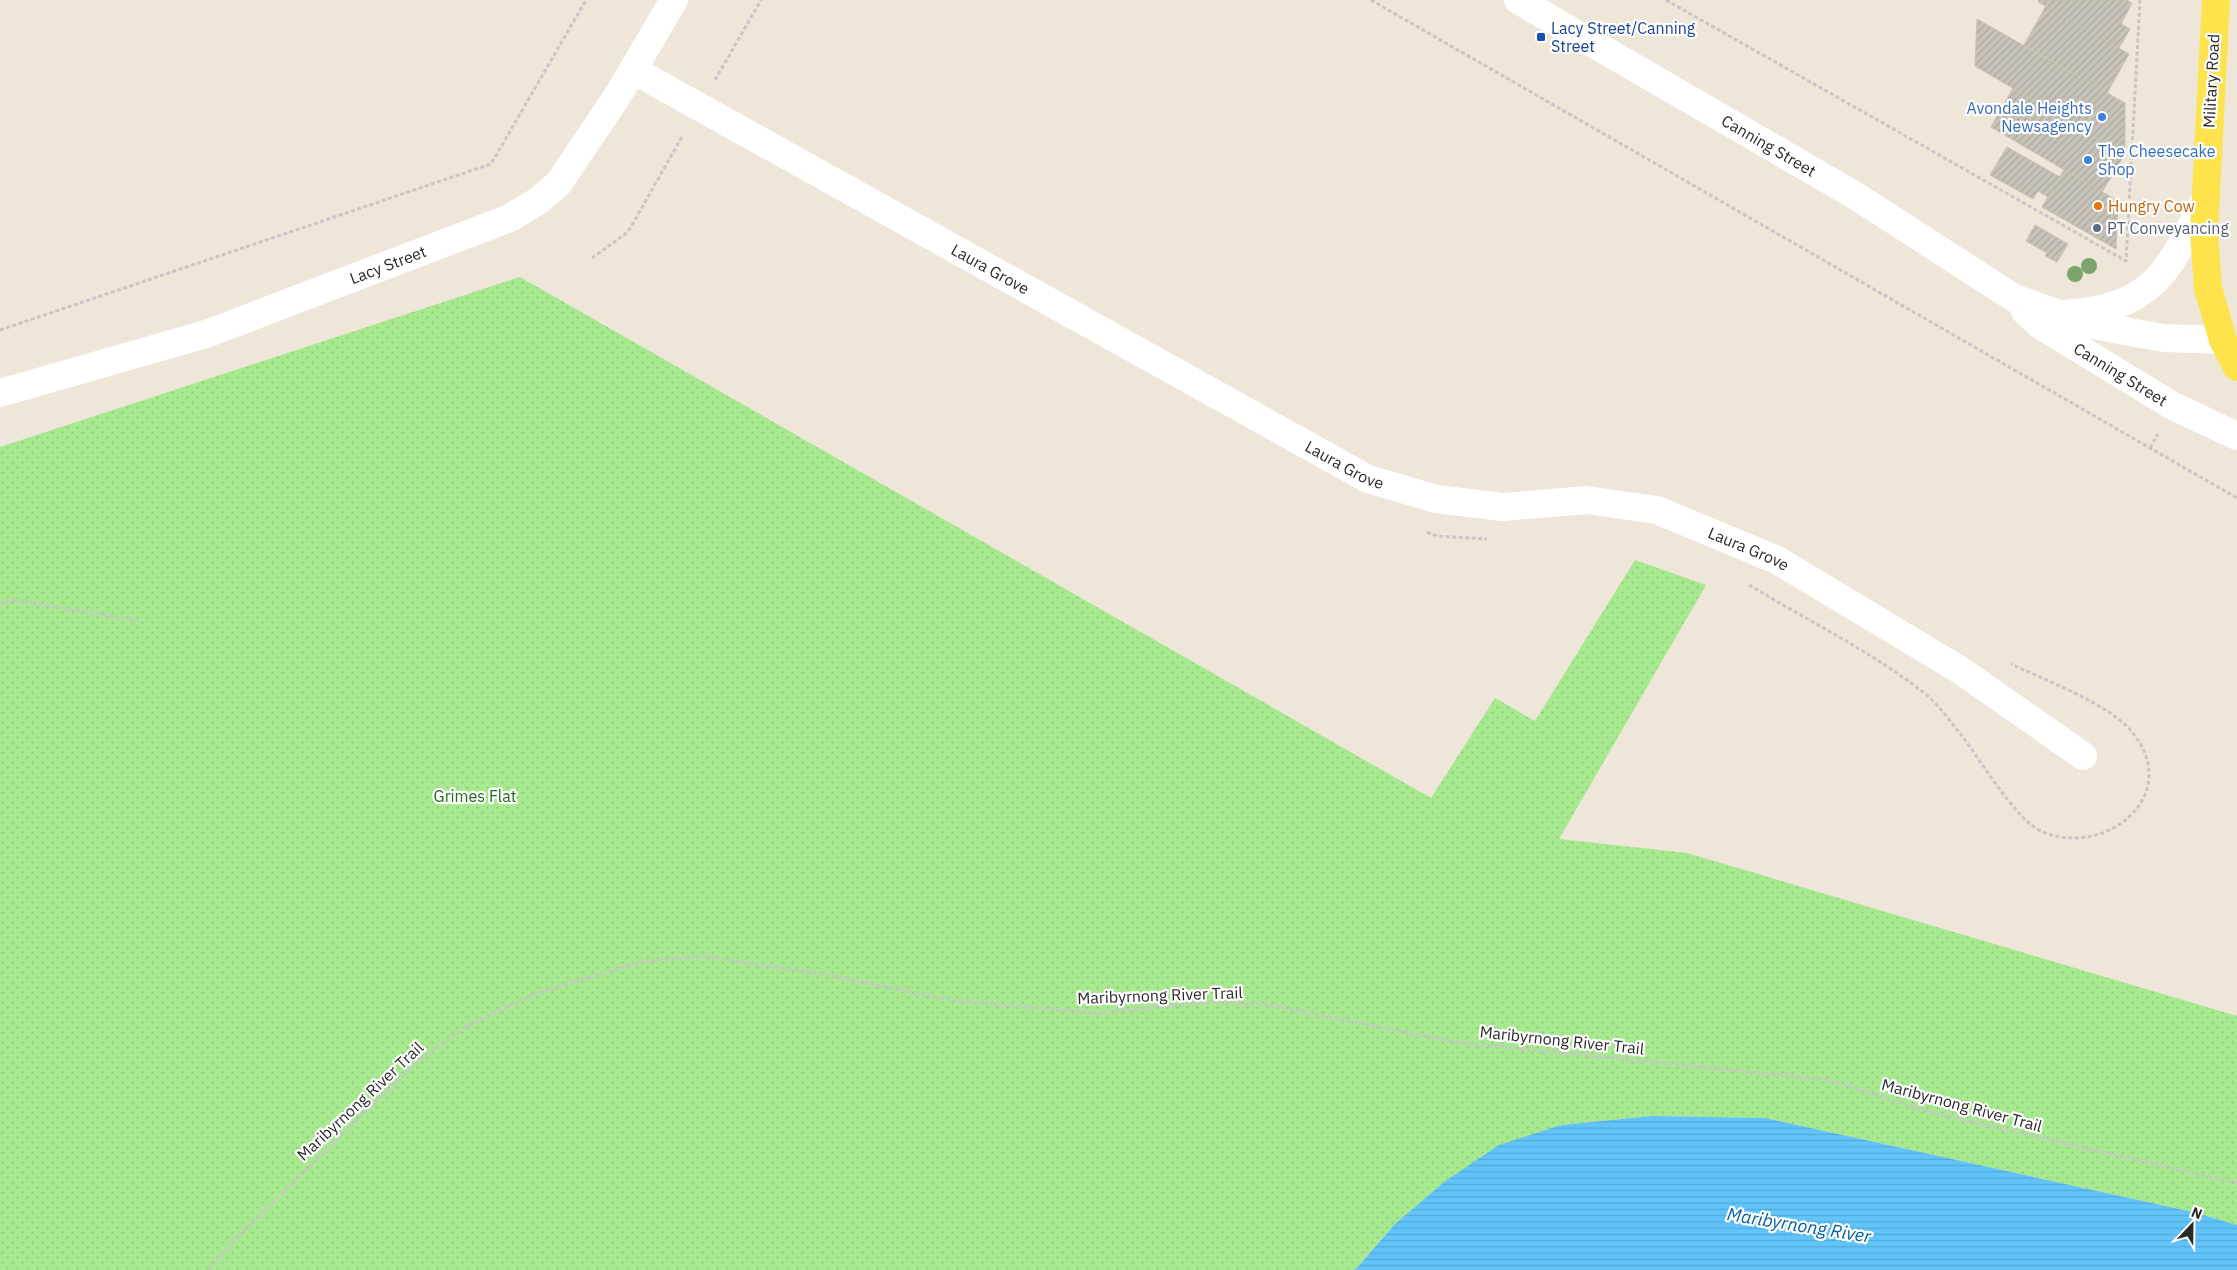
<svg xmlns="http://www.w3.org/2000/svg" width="2237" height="1270" viewBox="0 0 2237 1270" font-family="'IBM Plex Sans',sans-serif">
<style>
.park{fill:url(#park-dots)}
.water{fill:url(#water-rules)}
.building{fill:url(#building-hatch);stroke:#c8c2b2}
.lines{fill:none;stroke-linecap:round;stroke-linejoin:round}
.path{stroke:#c7c7c7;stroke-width:3;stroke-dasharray:4 2.5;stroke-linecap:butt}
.minor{stroke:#fff;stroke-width:28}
.major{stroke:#fee34d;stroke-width:28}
.tree{fill:#7ba36c}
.transit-dot{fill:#1a4fb4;stroke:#fff;stroke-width:2}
.shop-dot{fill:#3f7fe0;stroke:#fff;stroke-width:2}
.food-dot{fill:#e8710a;stroke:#fff;stroke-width:2}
.service-dot{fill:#5c6f8a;stroke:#fff;stroke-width:2}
.labels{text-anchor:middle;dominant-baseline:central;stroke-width:4.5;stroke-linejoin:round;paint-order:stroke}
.transit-label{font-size:16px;fill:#164399;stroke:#fff;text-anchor:start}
.street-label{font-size:16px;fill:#292929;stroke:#fff}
.shop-label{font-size:16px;fill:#366cbe;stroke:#fff;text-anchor:end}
.food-label{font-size:16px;fill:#c56008;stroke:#fff;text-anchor:start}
.service-label{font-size:16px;fill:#4e5e75;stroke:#fff;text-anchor:start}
.park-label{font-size:16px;fill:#1e6c13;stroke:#fff}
.water-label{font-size:18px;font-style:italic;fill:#015fa5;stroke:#fff}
</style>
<defs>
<pattern id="park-dots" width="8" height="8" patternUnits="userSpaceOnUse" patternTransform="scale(1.25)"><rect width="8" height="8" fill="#a7e98f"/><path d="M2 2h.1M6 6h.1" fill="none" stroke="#90c87b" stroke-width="1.8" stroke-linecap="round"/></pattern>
<pattern id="water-rules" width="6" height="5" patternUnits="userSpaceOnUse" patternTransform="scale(1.25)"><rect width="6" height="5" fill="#61c4fa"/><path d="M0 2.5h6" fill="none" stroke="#54a8d6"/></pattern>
<pattern id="building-hatch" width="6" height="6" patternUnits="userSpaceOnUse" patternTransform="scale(1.25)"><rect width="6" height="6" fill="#c8c3b9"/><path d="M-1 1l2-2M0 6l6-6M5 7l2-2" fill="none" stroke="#aca89f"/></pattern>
</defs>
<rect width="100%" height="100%" fill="#ede6d9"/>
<path class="park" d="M520 277 1431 798 1495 698 1535 721 1635 560 1706 585 1559 839 1687 853 2237 1016V1225L2193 1212 1765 1118 1652 1116 1561 1125 1444 1182 1395 1224 1355 1270H0V447Z"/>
<path class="water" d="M1652 1116 1765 1118 2193 1212 2237 1225V1270H1355L1395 1224 1444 1182 1499 1145 1561 1125Z"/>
<g class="building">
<path d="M2039 0H2127L2132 3 2121 24 2130 29 2119 48 2038 2Z"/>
<path d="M2046 6 2129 54 2107 93 2024 45Z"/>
<path d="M1977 19 2125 103V154L1975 66Z"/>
<path d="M2013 88 2125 154 2102 192 1991 127Z"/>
<path d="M2007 147 2060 177 2048 197 2038 191 2033 199 1990 175Z"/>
<path d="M2064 170 2118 201 2116 249 2042 207Z"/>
<path d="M2035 225 2068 244 2057 262 2045 256 2047 253 2026 241Z"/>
</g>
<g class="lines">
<g class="path">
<path d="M1371 0 2237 498"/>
<path d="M1666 0 2126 261 2140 0"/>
<path d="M715 80 761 0"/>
<path d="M592 258 628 232 683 135"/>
<path d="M0 330 491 164 586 0"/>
<path d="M2150 448 2158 434"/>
<path d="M1427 532 1437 536 1487 539"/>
<path d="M1749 585C1807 620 1870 651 1923 692 1936 702 1948 718 1958 731 1979 756 2015 821 2043 832 2106 858 2184 795 2132 732 2111 705 2043 679 2011 664"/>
<path d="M0 603 14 600 140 621"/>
<path d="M209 1270 236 1238 419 1060 467 1026 534 994 641 962 703 956 827 975 957 1001 1099 1013 1208 1002 1270 1005 1454 1042 1829 1080 1934 1113 2237 1183"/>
</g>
<g class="minor">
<path id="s1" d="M1518 0 1856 196 2014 298 2084 323 2135 333 2164 338 2223 340"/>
<path id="s2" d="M633 70 1368 479 1436 499 1503 507 1586 500 1657 510 1777 560 1960 670 2083 756"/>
<path id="s3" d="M2025 311 2040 325 2173 406 2237 436"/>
<path d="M2066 314C2154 307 2168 272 2204 201"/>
<path id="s4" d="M0 393 206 334 510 218 538 201 559 183 618 95 674 0"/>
</g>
<path class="major" d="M2216 0 2204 231 2208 288 2223 340 2237 367"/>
</g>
<g class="tree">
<circle cx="2089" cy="266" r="8"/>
<circle cx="2075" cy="274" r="8"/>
</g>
<rect class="transit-dot" x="1536" y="32" width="10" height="10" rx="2.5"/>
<g class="shop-dot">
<circle cx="2102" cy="117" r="5"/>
<circle cx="2088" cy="160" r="5"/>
</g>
<circle class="food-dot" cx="2098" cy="206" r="5"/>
<circle class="service-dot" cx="2097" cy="228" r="5"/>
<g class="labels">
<g class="transit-label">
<text x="1551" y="28">Lacy Street/Canning<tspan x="1551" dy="18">Street</tspan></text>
</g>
<g class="street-label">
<text transform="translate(2211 81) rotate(-87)">Military Road</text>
<text stroke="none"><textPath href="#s1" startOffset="290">Canning Street</textPath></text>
<text stroke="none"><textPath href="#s4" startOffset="409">Lacy Street</textPath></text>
<text stroke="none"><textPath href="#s2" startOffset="409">Laura Grove</textPath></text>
<text stroke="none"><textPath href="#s3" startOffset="115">Canning Street</textPath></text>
<text stroke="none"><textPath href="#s2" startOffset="814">Laura Grove</textPath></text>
<text stroke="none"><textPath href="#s2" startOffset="1234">Laura Grove</textPath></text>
<text transform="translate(1160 995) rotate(-2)">Maribyrnong River Trail</text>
<text transform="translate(1562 1040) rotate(6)">Maribyrnong River Trail</text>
<text transform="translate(360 1101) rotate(-43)">Maribyrnong River Trail</text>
<text transform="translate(1962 1105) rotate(15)">Maribyrnong River Trail</text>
</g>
<g class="shop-label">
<text x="2092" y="108">Avondale Heights<tspan x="2092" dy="18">Newsagency</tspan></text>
<text x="2098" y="151" text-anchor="start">The Cheesecake<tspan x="2098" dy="18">Shop</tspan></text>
</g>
<g class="food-label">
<text x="2108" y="206">Hungry Cow</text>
</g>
<g class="service-label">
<text x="2107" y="228">PT Conveyancing</text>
</g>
<g class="park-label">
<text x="475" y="796">Grimes Flat</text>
</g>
<g class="water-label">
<text transform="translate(1799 1225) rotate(9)">Maribyrnong River</text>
</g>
</g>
<g transform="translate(2192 1225) rotate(22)" stroke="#ffffff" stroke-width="4" paint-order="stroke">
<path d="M0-4L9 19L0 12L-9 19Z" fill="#292929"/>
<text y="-8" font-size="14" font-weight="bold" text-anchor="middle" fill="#292929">N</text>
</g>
</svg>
